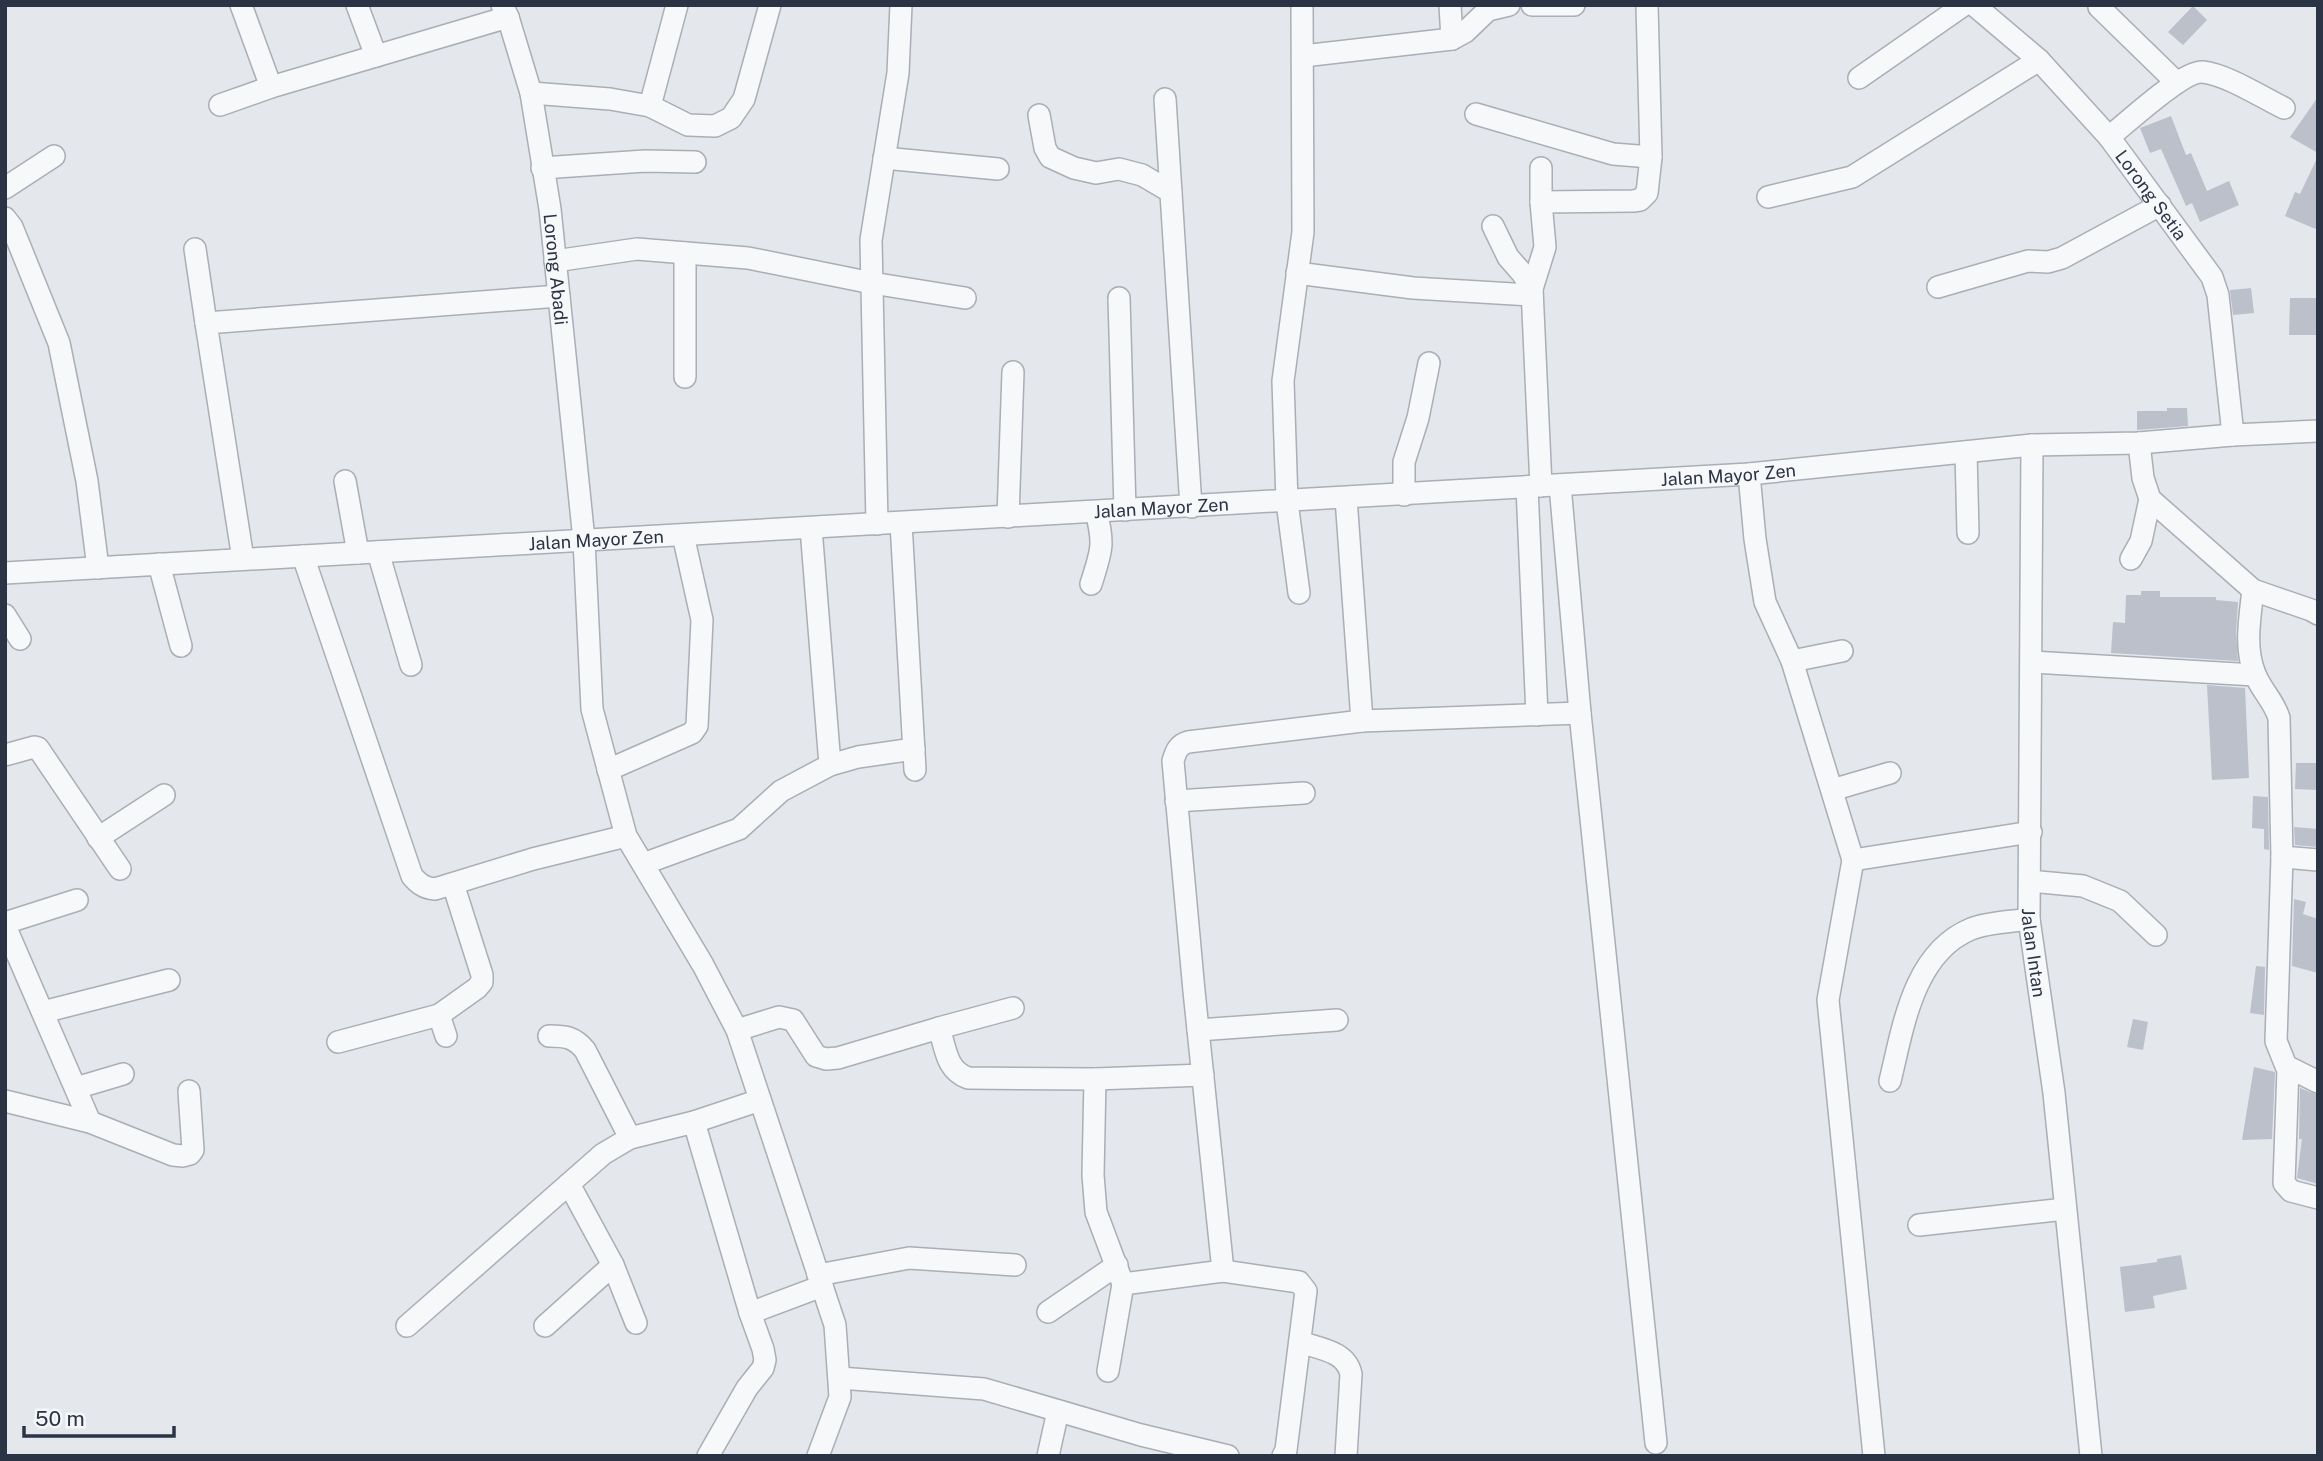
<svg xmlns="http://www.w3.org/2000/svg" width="2323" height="1461" viewBox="0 0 2323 1461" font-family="'Public Sans',sans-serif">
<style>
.building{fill:#bbc0ca}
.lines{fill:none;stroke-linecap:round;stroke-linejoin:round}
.minor-casing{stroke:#a9aeb7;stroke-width:24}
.minor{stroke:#f7f8fa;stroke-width:21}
.labels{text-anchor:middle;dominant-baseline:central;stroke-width:5;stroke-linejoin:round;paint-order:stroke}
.street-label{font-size:18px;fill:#2b3445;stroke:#f4f6f9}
</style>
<rect width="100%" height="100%" fill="#e4e7ec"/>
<g class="building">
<path d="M2193 6 2207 20 2183 45 2168 32Z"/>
<path d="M2318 97V153L2290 137Z"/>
<path d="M2171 116 2186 155 2191 153 2207 191 2229 181 2239 205 2200 222 2192 203 2186 206 2161 149 2150 153 2140 128Z"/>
<path d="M2318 156V230L2285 216 2295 192 2300 194Z"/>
<path d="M2251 288 2254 313 2233 315 2230 290Z"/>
<path d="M2290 298H2318V335H2289Z"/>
<path d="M2167 408H2187L2188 426 2137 430V411H2167Z"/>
<path d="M2141 591H2160V597H2216V600L2238 602 2236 632 2238 661 2111 653 2113 622 2125 623 2126 595H2141Z"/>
<path d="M2207 685 2245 688 2249 778 2212 780Z"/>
<path d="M2296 763H2318V790L2295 789Z"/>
<path d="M2253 796 2268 797 2269 850 2264 849V829L2252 828Z"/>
<path d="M2294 827 2318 829V847L2295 845Z"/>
<path d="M2294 899 2306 902 2303 914 2318 919V973L2292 966Z"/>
<path d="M2256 966 2265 967 2264 1015 2250 1013Z"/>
<path d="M2133 1019 2148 1022 2143 1050 2127 1047Z"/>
<path d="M2254 1067 2275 1072 2272 1139 2242 1140Z"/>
<path d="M2300 1088 2318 1095V1184L2297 1178 2302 1139H2299Z"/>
<path d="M2181 1255 2187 1289 2153 1296 2155 1308 2125 1312 2120 1267 2157 1262V1259Z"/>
</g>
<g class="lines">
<defs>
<g id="minor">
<path d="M241 5 271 87"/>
<path d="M357 5 376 56"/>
<path id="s1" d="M502 5 508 17 531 93 550 209 584 540 592 709 626 836 703 965 737 1030 835 1325 840 1397 818 1456"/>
<path d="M1450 5 1452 39"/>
<path d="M1532 5H1574"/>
<path id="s2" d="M1974 5 2039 60 2109 137 2212 277 2218 295 2233 435"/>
<path d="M2099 7 2176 82"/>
<path d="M1303 56 1452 39 1465 32 1488 10 1509 5"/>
<path d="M1859 78 1964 5"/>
<path d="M531 93 610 99 650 106 688 125 715 126 731 118 744 99 770 5"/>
<path d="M1165 99 1191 507"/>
<path d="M220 105 271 87 508 17"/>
<path d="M650 106 677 5"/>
<path d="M1476 114 1613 154 1651 157"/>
<path d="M1039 115 1045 148 1050 157 1074 168 1096 173 1119 169 1142 175 1171 192"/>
<path d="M2109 137C2127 123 2183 70 2203 72 2228 75 2261 97 2284 108"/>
<path d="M884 158 998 169"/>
<path d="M542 168 645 161 695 162"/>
<path d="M5 188 54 156"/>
<path d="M1768 197 1852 177 2039 60"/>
<path d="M1541 202 1633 201 1640 200 1647 193 1651 157 1647 5"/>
<path d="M5 218 12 227 59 343 87 481 98 568"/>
<path d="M1493 226 1508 257 1522 273 1532 289"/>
<path d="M195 249 206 323"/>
<path d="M685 253V377"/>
<path d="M555 261 637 249 748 258 872 283 965 298"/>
<path d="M1297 273 1413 288 1532 295"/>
<path d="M1938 287 2028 261 2048 262 2062 258 2160 205"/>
<path d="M1119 298 1125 510"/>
<path d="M2139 443 2143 478 2150 499 2253 590 2311 610 2318 614"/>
<path id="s3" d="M2032 445 2029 919 2054 1093 2091 1456"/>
<path d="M1966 452 1968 533"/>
<path d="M1749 474 1755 539 1765 602 1792 661 1853 860 1828 1000 1874 1456"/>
<path d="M345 481 358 553"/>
<path d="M1560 485 1580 713 1656 1443"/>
<path d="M1541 486 1532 289 1545 247 1541 202V168"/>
<path d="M1527 487 1537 715"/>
<path d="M1404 495V462L1418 418 1429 363"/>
<path d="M1008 517 1013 372"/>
<path d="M901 523 915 770"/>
<path d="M877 524 871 240 898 73 901 5"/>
<path d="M378 552 411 665"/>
<path d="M303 556 412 876C419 884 424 888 435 889L533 859 626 836"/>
<path d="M243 559 206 323 559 296"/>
<path d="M2131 559 2141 541 2150 499"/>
<path d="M159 564 181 646"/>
<path id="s4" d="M5 573 1749 474 2032 445 2139 443 2233 435 2318 431"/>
<path d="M1091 584C1101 552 1105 545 1096 512"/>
<path d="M2253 590C2250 617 2244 648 2255 674 2261 690 2274 701 2279 718L2282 857 2318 860"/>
<path d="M1299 593 1287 502 1283 381 1303 232 1302 5"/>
<path d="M5 615 20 639"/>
<path d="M1792 661 1842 651"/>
<path d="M2032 662 2255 675"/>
<path d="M1362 721 1580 713"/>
<path d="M5 755 34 747 38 748 120 869"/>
<path d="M830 765 858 757 914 749"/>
<path d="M608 770 692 733 697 726 702 620 683 535"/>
<path d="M1832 790 1890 773"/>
<path d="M1176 801 1304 793"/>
<path d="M98 838 164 795"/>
<path d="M2282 857 2276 1041 2286 1066 2318 1082"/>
<path d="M1853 860 2031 832"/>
<path d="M643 864 739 829 781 791 830 765 811 528"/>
<path d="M2030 881 2083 886 2120 901 2156 935"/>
<path d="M5 923 77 900"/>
<path d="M5 926 90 1122"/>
<path d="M43 1012 169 980"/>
<path d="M939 1028 1013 1008"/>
<path d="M737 1030 779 1017 793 1020 816 1056 826 1059 838 1058 939 1028C946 1049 946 1070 968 1078L1095 1079 1203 1075"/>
<path d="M1198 1030 1337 1020"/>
<path d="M446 1036 439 1015 477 988 482 982V975L453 884"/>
<path d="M549 1036C566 1036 574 1037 585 1050L630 1138"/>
<path d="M338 1042 439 1015"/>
<path d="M2288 1068 2284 1183 2291 1191 2318 1198"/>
<path d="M1095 1079 1093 1175 1096 1212 1123 1284"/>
<path d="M1890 1081C1903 1028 1913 953 1971 929 1988 922 2011 922 2029 919"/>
<path d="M76 1088 123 1074"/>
<path d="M5 1101 90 1122 173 1155 183 1156 190 1154 193 1150 189 1091"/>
<path d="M694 1122 750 1313"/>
<path d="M1919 1225 2065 1209"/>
<path d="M613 1265 636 1323"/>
<path d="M818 1275 909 1258 1015 1265"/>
<path d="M1048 1312 1117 1265"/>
<path d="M407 1326 603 1154 630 1138 694 1122 760 1100"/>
<path d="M545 1326 613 1265 569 1184"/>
<path d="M1300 1342C1320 1349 1346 1351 1351 1374L1346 1456"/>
<path d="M1108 1371 1123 1284 1223 1271"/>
<path d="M840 1378 984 1389 1141 1435 1228 1456"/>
<path d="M708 1456 747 1388 763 1368 765 1360 763 1349 750 1313 822 1286"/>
<path d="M1048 1456 1058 1411"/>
<path d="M1283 1456 1286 1450 1306 1291 1299 1282 1223 1271 1194 991 1173 761C1176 751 1178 745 1188 742L1362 721 1346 498"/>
</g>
</defs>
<use href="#minor" class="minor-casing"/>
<use href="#minor" class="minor"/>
</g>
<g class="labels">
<g class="street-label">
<text stroke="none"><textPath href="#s2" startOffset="261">Lorong Setia</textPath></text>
<text stroke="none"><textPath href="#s1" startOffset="271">Lorong Abadi</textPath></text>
<text stroke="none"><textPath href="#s4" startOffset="1726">Jalan Mayor Zen</textPath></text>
<text stroke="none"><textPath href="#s4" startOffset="1158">Jalan Mayor Zen</textPath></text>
<text stroke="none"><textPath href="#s4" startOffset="592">Jalan Mayor Zen</textPath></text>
<text stroke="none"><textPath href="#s3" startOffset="508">Jalan Intan</textPath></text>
</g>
</g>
<rect width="2323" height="1461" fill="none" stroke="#2b3445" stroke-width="14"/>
<path d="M24 1426v10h150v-10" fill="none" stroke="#2b3445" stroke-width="3.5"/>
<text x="35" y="1426" font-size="21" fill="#2b3445" stroke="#f4f6f9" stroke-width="5" paint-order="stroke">50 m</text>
</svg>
